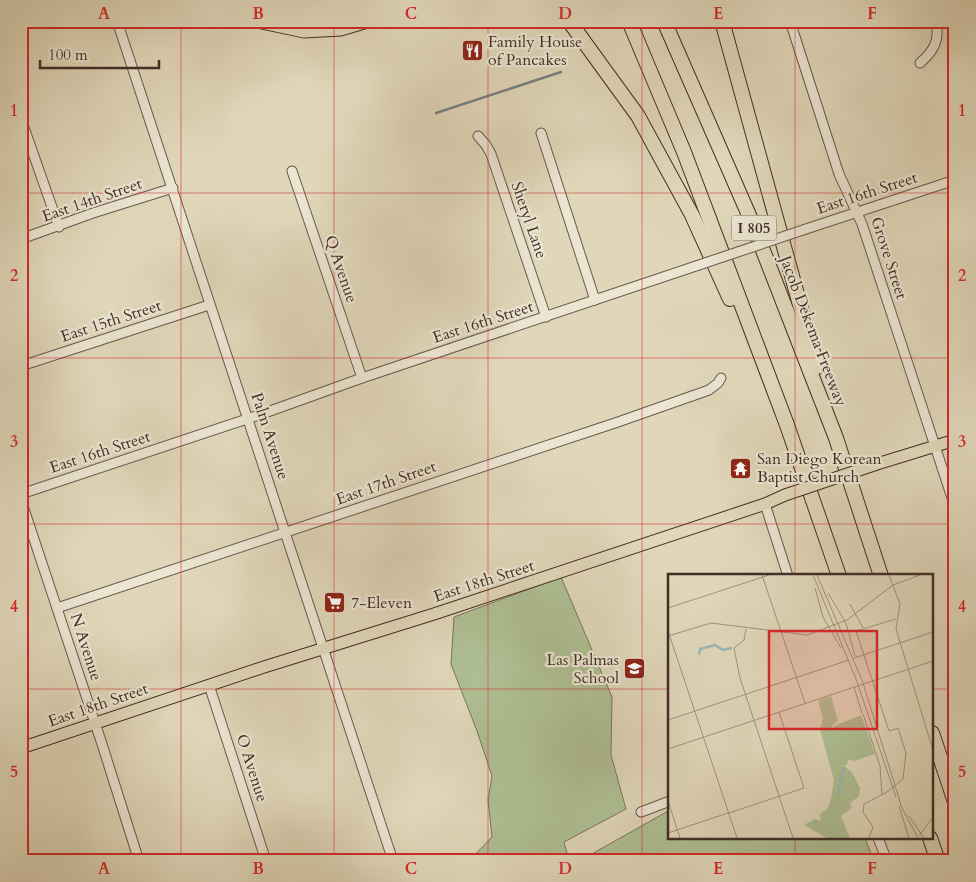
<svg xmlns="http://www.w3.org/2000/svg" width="976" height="882" viewBox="0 0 976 882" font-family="Cardo,serif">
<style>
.green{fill:#aebf93;stroke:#78765c}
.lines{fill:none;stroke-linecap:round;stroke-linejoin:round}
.stream{stroke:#76807f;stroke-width:2.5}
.minor-casing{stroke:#69584b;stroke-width:11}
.major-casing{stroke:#412d26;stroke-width:13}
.highway-casing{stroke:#412d26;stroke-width:16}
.minor{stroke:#ebe5d2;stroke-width:9}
.major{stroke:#e0d7ba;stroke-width:11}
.highway{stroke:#e0d7ba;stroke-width:14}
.minor-bridge-casing{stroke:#69584b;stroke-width:11;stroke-linecap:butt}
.major-bridge-casing{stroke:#412d26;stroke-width:13;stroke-linecap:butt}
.minor-bridge{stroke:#ebe5d2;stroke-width:9}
.major-bridge{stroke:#e0d7ba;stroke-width:11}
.grid{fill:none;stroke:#d62828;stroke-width:1;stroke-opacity:0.55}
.labels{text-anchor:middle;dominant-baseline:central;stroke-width:4.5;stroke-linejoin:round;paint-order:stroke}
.shield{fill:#ebe5d2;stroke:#74645a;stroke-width:1}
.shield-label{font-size:15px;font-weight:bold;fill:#412d26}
.poi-label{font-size:16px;fill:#412d26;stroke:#ebe5d2;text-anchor:start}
.street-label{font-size:16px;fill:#412d26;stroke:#ebe5d2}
.inset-river{fill:none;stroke:#99b7bb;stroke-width:2.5}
.inset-road{fill:none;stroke:#a0937f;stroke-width:1}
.view{fill:#d62828;fill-opacity:0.15;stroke:#d62828;stroke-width:2.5}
.inset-edge{fill:none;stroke:#412d26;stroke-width:2.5}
.neatline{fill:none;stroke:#d62828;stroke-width:2}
.grid-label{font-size:16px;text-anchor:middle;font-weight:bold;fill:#d62828}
</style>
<rect width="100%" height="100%" fill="#e0d7ba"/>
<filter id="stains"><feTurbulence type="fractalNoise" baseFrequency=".004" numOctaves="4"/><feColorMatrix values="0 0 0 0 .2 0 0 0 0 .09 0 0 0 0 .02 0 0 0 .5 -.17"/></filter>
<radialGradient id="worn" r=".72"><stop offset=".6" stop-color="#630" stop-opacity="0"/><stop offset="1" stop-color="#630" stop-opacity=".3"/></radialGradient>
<g class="green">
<path d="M561 577 612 697 611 755 626 809 564 842 569 861H469L492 837 488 800 492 776 477 731 451 664 454 617Z"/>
<path d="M670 810V838H865L874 861H590V855Z"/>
</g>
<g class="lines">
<path class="stream" d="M436 113 561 72"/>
<defs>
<g id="minor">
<path d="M117 21 393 861"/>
<path d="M790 21 839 174 862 224 955 507"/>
<path d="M920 63C934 51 940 40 936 21"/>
<path d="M21 119 59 227"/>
<path d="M541 133 595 300"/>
<path d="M478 136 486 145 491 154 546 317"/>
<path d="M292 171 362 378"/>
<path d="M806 229 955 180"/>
<path d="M21 239 93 213 173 188"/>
<path d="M21 366 209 305"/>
<path d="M21 494 259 415 362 378 696 266"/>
<path d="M21 500 101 741 139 861"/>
<path d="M765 504 788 576"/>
<path d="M57 608 618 422 709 390 718 383 721 378"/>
<path d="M209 685 266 861"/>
<path d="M641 812 670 801"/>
<path d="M878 838 887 861"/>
</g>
<g id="major">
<path d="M252 21 304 32 341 30 371 21"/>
<path d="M877 464 955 440"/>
<path d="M21 748 264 667 434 614 765 504 785 495"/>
</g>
<g id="highway">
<path d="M569 21 638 116 692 215 730 299"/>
<path d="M629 21 684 152 787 425 839 576"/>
<path d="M664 21 752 222 836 438 881 576"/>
<path d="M722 21 817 367"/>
<path d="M932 733 955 802"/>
<path d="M930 838 938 861"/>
</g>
</defs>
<use href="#minor" class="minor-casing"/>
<use href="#major" class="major-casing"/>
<use href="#highway" class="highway-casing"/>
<use href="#minor" class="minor"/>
<use href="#major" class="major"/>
<use href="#highway" class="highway"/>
<defs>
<path id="minor-bridge" d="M696 266 806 229"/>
<path id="major-bridge" d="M785 495 877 464"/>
</defs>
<use href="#minor-bridge" class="minor-bridge-casing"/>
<use href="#major-bridge" class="major-bridge-casing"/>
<use href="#minor-bridge" class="minor-bridge"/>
<use href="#major-bridge" class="major-bridge"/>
</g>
<path class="grid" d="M181 21V861M334 21V861M488 21V861M642 21V861M795 21V576M21 193H955M21 358H955M21 524H955M21 689H670M932 689H955M795 838V861"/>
<defs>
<symbol id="restaurant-square" viewBox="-11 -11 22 22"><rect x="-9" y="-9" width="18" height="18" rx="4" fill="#8f2418" stroke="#ebe5d2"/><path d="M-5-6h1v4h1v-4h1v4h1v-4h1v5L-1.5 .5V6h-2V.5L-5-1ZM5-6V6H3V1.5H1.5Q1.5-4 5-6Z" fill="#fff"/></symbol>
<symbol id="temple-square" viewBox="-11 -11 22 22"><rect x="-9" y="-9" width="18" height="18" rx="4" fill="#8f2418" stroke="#ebe5d2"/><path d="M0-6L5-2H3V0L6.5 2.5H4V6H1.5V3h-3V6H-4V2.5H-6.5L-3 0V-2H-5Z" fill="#fff"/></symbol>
<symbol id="supermarket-square" viewBox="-11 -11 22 22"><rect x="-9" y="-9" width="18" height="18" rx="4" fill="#8f2418" stroke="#ebe5d2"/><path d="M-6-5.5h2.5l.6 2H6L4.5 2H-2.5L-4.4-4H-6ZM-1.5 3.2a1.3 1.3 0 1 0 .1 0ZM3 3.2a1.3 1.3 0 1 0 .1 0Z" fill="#fff"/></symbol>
<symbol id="school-square" viewBox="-11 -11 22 22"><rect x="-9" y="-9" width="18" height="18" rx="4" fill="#8f2418" stroke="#ebe5d2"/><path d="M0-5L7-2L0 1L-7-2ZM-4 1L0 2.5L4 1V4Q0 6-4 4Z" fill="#fff"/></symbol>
</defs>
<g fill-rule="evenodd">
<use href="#restaurant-square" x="460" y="38" width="25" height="25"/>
<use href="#temple-square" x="728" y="456" width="25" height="25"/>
<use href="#supermarket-square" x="322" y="590" width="25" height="25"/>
<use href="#school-square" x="622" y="656" width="25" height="25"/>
</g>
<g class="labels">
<rect class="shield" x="731.5" y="215.5" width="45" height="25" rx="4"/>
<g class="shield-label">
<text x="754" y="228">I 805</text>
</g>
<g class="poi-label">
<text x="488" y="42">Family House<tspan x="488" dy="18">of Pancakes</tspan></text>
<text x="757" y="459">San Diego Korean<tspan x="757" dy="18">Baptist Church</tspan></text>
<text x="351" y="603">7-Eleven</text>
<text x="619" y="660" text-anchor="end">Las Palmas<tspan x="619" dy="18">School</tspan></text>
</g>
<g class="street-label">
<text transform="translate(867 193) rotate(-18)">East 16th Street</text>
<text transform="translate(92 200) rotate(-19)">East 14th Street</text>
<text transform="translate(529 220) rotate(71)">Sheryl Lane</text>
<text transform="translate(889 258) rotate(72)">Grove Street</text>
<text transform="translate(341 269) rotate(71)">Q Avenue</text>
<text transform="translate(111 321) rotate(-18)">East 15th Street</text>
<text transform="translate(483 322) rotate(-18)">East 16th Street</text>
<text transform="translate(813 331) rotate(69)">Jacob Dekema Freeway</text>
<text transform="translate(270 436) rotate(72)">Palm Avenue</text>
<text transform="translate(100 452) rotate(-18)">East 16th Street</text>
<text transform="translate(386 483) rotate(-19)">East 17th Street</text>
<text transform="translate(484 581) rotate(-18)">East 18th Street</text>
<text transform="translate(86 647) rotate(72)">N Avenue</text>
<text transform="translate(98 705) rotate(-19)">East 18th Street</text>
<text transform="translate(252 768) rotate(72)">O Avenue</text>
</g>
</g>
<g transform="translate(668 574)">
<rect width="265" height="265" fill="#e0d7ba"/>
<path d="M163 122 170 147 164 151 166 159V152L193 141 207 180 186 187 181 185 178 192 174 191 184 198 192 214 191 222 182 229 184 234 173 242 182 264H159L136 251 147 245 153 247 152 240 160 234 163 225 166 206 152 156 155 144 151 131V126Z" fill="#aebf93"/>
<path class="inset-river" d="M31 81 32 75 47 71 55 76 64 74M170 222 176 193"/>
<path class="inset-road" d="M94 1 137 129M145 1 188 105 228 223M149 1 194 106 234 234 250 264M221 1 232 30 228 55 265 176M147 14 155 43 173 74M160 19 178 49 187 82M182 30 195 54M0 34 101 1M78 55 76 66 66 74 72 104 125 264M0 57 69 264M0 62 43 49 139 61 179 46 225 11 252 1M186 84 265 58M186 113 194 139M195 140 212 192 214 221M0 146 181 86M0 175 265 87M0 227 12 264M231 232 241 264M61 239 136 214 111 138M241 242 256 264M0 259 60 239M251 262 265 243M201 264 205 253 195 238 196 230 219 218 235 205 238 179 230 154 221 157 188 57 228 45"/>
<path class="view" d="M101 57H209V155H101Z"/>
<rect width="265" height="265" class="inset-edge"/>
</g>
<rect width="976" height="882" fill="none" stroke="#e0d7ba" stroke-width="55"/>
<path d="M40 60v8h119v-8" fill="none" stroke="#412d26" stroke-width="2.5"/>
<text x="48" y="60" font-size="15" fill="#412d26" stroke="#ebe5d2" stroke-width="4" paint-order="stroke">100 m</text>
<rect x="28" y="28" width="920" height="826" class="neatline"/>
<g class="grid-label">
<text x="104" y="19">A</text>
<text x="258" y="19">B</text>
<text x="411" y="19">C</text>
<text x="565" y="19">D</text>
<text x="718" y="19">E</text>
<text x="872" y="19">F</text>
<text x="14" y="116">1</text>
<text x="962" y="116">1</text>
<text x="14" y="281">2</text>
<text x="962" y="281">2</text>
<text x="14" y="447">3</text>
<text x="962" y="447">3</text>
<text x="14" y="612">4</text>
<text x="962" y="612">4</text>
<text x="14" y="777">5</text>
<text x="962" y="777">5</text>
<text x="104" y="874">A</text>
<text x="258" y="874">B</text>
<text x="411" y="874">C</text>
<text x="565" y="874">D</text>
<text x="718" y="874">E</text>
<text x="872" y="874">F</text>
</g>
<rect width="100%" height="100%" filter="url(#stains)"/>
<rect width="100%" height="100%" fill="url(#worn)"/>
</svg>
